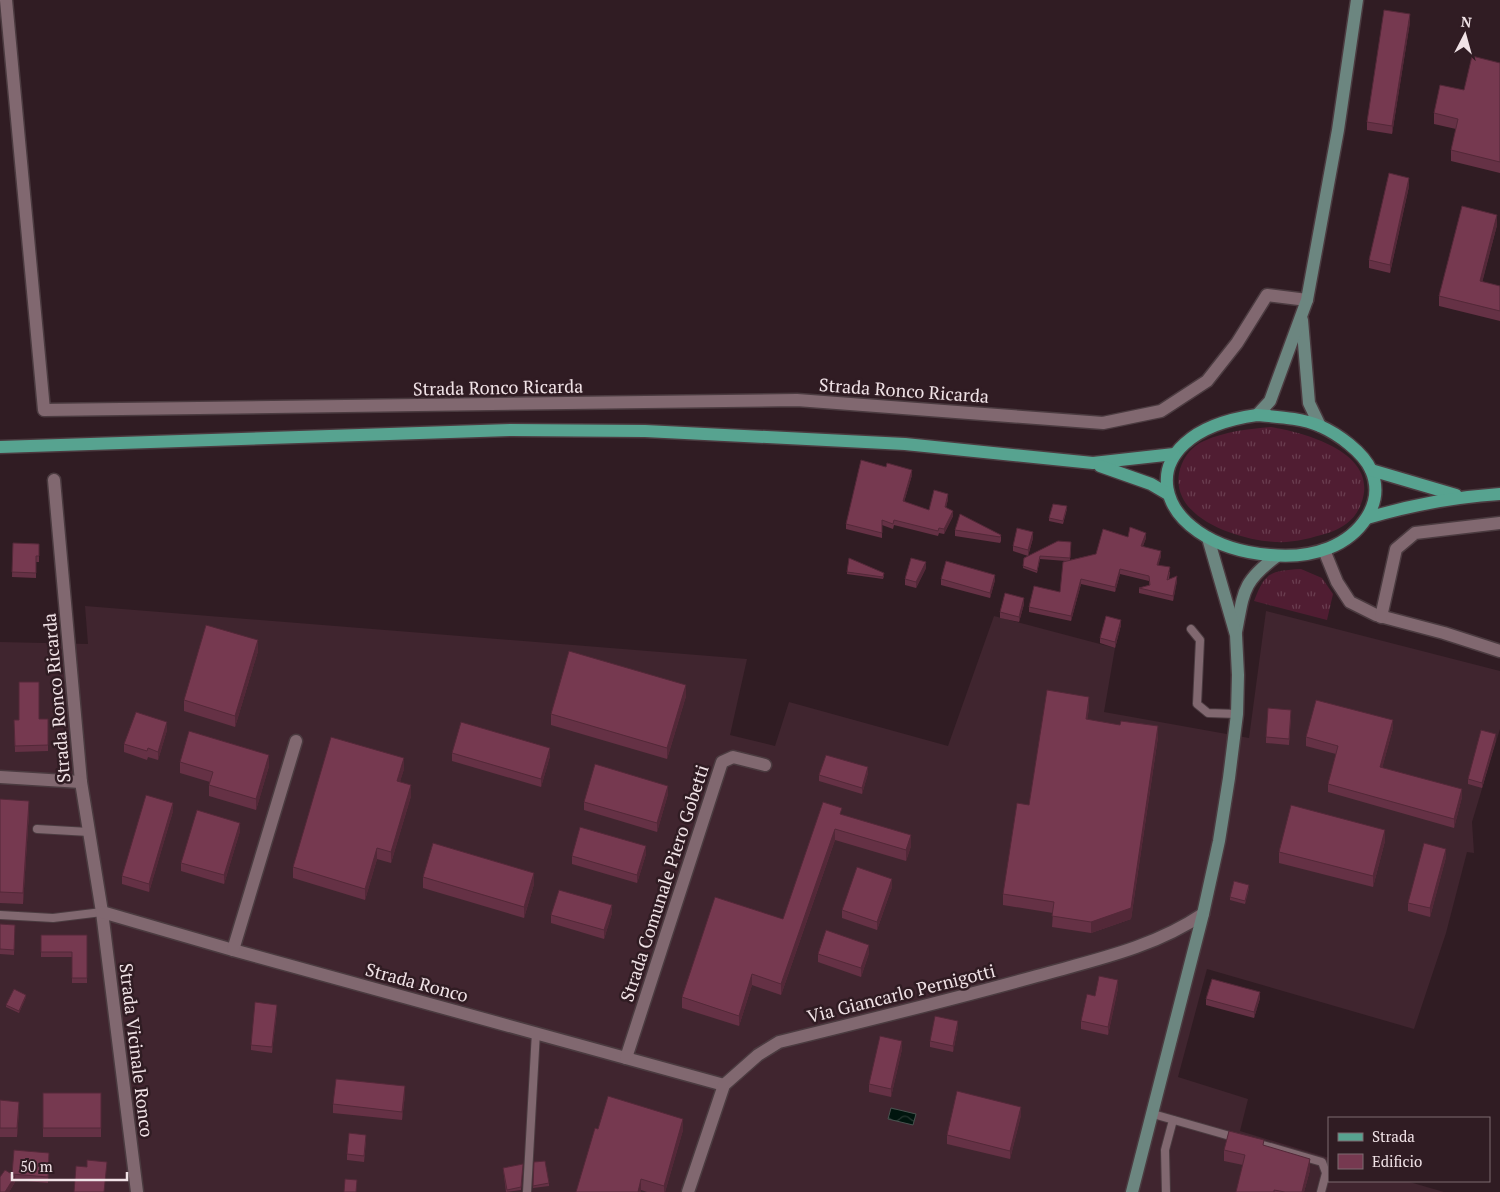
<svg xmlns="http://www.w3.org/2000/svg" width="1500" height="1192" viewBox="0 0 1500 1192" font-family="'PT Serif',serif">
<style>
.built{fill:#40252f}
.grass{fill:url(#grass-tufts)}
.water{fill:url(#water-waves);stroke:#48524f}
.lines{fill:none;stroke-linecap:round;stroke-linejoin:round}
.lane-casing{stroke:#4b3b40;stroke-width:10}
.street-casing{stroke:#4b3b40;stroke-width:15}
.secondary-casing{stroke:#4b3b40;stroke-width:15}
.primary-casing{stroke:#4b3b40;stroke-width:15}
.lane{stroke:#816870;stroke-width:8}
.street{stroke:#816870;stroke-width:12}
.secondary{stroke:#6c8680;stroke-width:12}
.primary{stroke:#57a390;stroke-width:12}
.wall{fill:#653145}
.shaded-wall{fill:#532838}
.building{fill:#763950;stroke:#532838}
.labels{text-anchor:middle;dominant-baseline:central;stroke-width:5;stroke-linejoin:round;paint-order:stroke}
.street-label{font-size:18px;fill:#f0e2e6;stroke:#301c23}
</style>
<defs>
<pattern id="grass-tufts" width="24" height="20" patternUnits="userSpaceOnUse" patternTransform="scale(1.25)"><rect width="24" height="20" fill="#501d32"/><path d="M3 7l-1-3M5 7V3M7 7l1-3M15 17l-1-3M17 17v-4M19 17l1-3" fill="none" stroke="#6a3e50"/></pattern>
<pattern id="water-waves" width="16" height="10" patternUnits="userSpaceOnUse" patternTransform="scale(1.25)"><rect width="16" height="10" fill="#00150e"/><path d="M0 5q4-4 8 0t8 0" fill="none" stroke="#263731"/></pattern>
</defs>
<rect width="100%" height="100%" fill="#301c23"/>
<path class="built" d="M85 606 747 659 730 735 775 746 789 702 948 746 994 616 1115 648 1104 712 1249 738 1266 611 1500 671V729L1472 822 1474 853 1467 852 1446 933 1414 1029 1207 969 1178 1077 1248 1099 1240 1131 1329 1158V1181H1406L1444 1192H0V642L88 644Z"/>
<g class="grass">
<path d="M1271 427C1306 433 1381 453 1361 504 1355 520 1343 528 1328 533 1311 538 1294 543 1275 542 1239 540 1167 518 1180 469 1184 456 1192 446 1204 441 1226 431 1248 429 1271 427Z"/>
<path d="M1301 569 1322 578 1333 594 1327 620 1254 601C1265 572 1270 571 1301 569Z"/>
</g>
<path class="water" d="M891 1108 916 1114 913 1125 888 1119Z"/>
<g class="lines">
<defs>
<g id="lane">
<path d="M1191 629 1200 640 1197 704 1208 713 1237 714"/>
<path d="M37 829 89 832"/>
<path d="M0 915 53 918 102 912"/>
<path d="M1153 1114 1237 1138"/>
<path d="M1263 1145 1322 1162 1326 1173 1321 1192"/>
<path d="M527 1192 536 1032"/>
<path d="M1166 1192 1165 1150 1173 1120"/>
</g>
<g id="street">
<path d="M6 0 44 410 797 400 1103 423 1161 411 1207 381 1237 343 1267 295 1307 300"/>
<path d="M54 480 81 782 102 912 137 1192"/>
<path d="M1324 550 1337 582 1350 602 1376 615 1444 633 1500 651"/>
<path d="M1381 617 1396 549 1415 533 1500 523"/>
<path d="M0 777 81 782"/>
<path d="M102 912 233 950 724 1085"/>
<path d="M233 950 296 741"/>
<path d="M626 1058 722 762 733 757 765 765"/>
<path d="M688 1192 724 1085 758 1055 779 1042C865 1021 951 1000 1037 976 1094 960 1153 948 1203 914"/>
</g>
<g id="secondary">
<path d="M1302 320 1309 403 1320 426"/>
<path d="M1257 415 1270 401 1307 300 1338 130 1357 0"/>
<path d="M1236 632C1244 591 1242 582 1277 556"/>
<path d="M1132 1192 1203 914 1219 841 1229 778 1237 714 1238 675 1236 635 1208 538"/>
</g>
<g id="primary">
<path d="M1257 415C1278 417 1301 418 1320 426 1338 434 1363 452 1371 470 1386 504 1359 536 1329 548 1311 555 1289 557 1270 555 1150 545 1121 434 1257 415Z"/>
<path d="M0 447 511 430 645 431 905 444 1093 463 1174 454"/>
<path d="M1100 466 1151 484 1168 494"/>
<path d="M1371 470 1456 495"/>
<path d="M1367 518C1411 505 1455 497 1500 494"/>
</g>
</defs>
<use href="#lane" class="lane-casing"/>
<use href="#street" class="street-casing"/>
<use href="#secondary" class="secondary-casing"/>
<use href="#primary" class="primary-casing"/>
<use href="#lane" class="lane"/>
<use href="#street" class="street"/>
<use href="#secondary" class="secondary"/>
<use href="#primary" class="primary"/>
</g>
<g class="wall">
<path d="M1410 22 1392 134 1367 130V122Z"/>
<path d="M1500 63V173L1451 161V150L1456 129 1434 124V113Z"/>
<path d="M1409 186 1390 273 1369 268V260Z"/>
<path d="M1497 225 1482 282 1500 286V321L1439 306V296Z"/>
<path d="M912 475 904 502 929 510 948 499 946 507 953 516 944 534 939 533 938 536 894 525 893 529 882 525V538L846 529V524Z"/>
<path d="M1067 509 1063 524 1049 521V518Z"/>
<path d="M955 530 1001 535V541L1000 543 955 536Z"/>
<path d="M1128 537 1146 538 1143 546 1161 556 1158 565 1170 572 1169 579 1177 581 1173 601 1139 593V588L1149 585V581L1120 574 1115 592 1081 584 1071 621 1029 612V607L1060 592 1066 561 1040 559 1037 573 1023 568 1024 558 1071 542 1070 560 1096 554Z"/>
<path d="M1033 538 1028 556 1013 551V546Z"/>
<path d="M13 543 39 544V562H36V578L12 577Z"/>
<path d="M926 568 916 588 905 585V579Z"/>
<path d="M847 572 884 576 883 579 847 574Z"/>
<path d="M941 579 995 580 990 598 941 585Z"/>
<path d="M1024 604 1019 622 1000 618V612Z"/>
<path d="M1121 625 1115 648 1100 643V638Z"/>
<path d="M258 651 235 727 184 711V700Z"/>
<path d="M686 696 667 759 551 725V714Z"/>
<path d="M1089 708 1087 720 1158 737 1131 919 1091 933 1052 927 1053 913 1003 905V894L1029 805Z"/>
<path d="M1291 716 1289 745 1266 743V737Z"/>
<path d="M48 719V751L15 752 14 720Z"/>
<path d="M1393 728 1382 768 1462 797 1454 828 1328 792V784L1336 754 1306 746V737Z"/>
<path d="M167 730 158 760 148 757 147 760 124 752V744Z"/>
<path d="M1496 740 1482 788 1468 784V779Z"/>
<path d="M452 753 550 756 541 787 452 761Z"/>
<path d="M180 762 269 766 256 810 209 796V785L210 782 180 773Z"/>
<path d="M404 769 400 781 411 796 391 863 377 859 365 900 293 878V867Z"/>
<path d="M868 773 862 794 819 781V775Z"/>
<path d="M668 794 657 832 584 810V802Z"/>
<path d="M0 799 29 812 23 904 0 903Z"/>
<path d="M173 811 149 892 122 884V876Z"/>
<path d="M842 815 911 846 906 861 835 840 781 995 752 985 739 1026 682 1008V997L783 919Z"/>
<path d="M240 831 224 884 181 871V863Z"/>
<path d="M1385 841 1373 887 1279 863V852Z"/>
<path d="M646 854 637 883 572 864V856Z"/>
<path d="M1446 857 1430 917 1408 911V903Z"/>
<path d="M423 877 534 884 524 918 423 888Z"/>
<path d="M892 887 877 930 842 918V910Z"/>
<path d="M1249 888 1245 904 1230 900V897Z"/>
<path d="M612 913 604 939 551 923V915Z"/>
<path d="M0 924 15 931 14 955 0 954Z"/>
<path d="M41 935H87V983H72V957H41Z"/>
<path d="M869 953 861 977 818 962V954Z"/>
<path d="M1118 988 1108 1035 1081 1029V1021L1095 996Z"/>
<path d="M26 997 19 1013 6 1007V1005Z"/>
<path d="M1260 998 1254 1018 1206 1005V999Z"/>
<path d="M277 1010 272 1053 251 1050V1045Z"/>
<path d="M958 1027 953 1052 930 1047V1041Z"/>
<path d="M902 1049 891 1097 869 1092V1084Z"/>
<rect x="43" y="1093" width="58" height="44"/>
<path d="M405 1094 402 1120 333 1113V1104Z"/>
<path d="M0 1100 19 1110 17 1137H0Z"/>
<path d="M1021 1115 1010 1159 947 1144V1135Z"/>
<path d="M598 1129 683 1130 665 1192H647L641 1190Z"/>
<path d="M366 1141 364 1162 347 1160V1154Z"/>
<path d="M1264 1146 1310 1170 1304 1192H1236L1243 1165 1224 1161V1150Z"/>
<path d="M49 1159 48 1183 15 1180V1182L9 1192H0L12 1174Z"/>
<path d="M534 1162 549 1183V1186L533 1188Z"/>
<path d="M523 1164 521 1190 506 1192 503 1168Z"/>
</g>
<g class="shaded-wall">
<path d="M1410 14V22L1392 134V126Z"/>
<path d="M1409 178V186L1390 273V265Z"/>
<path d="M1497 215V225L1480 291V281Z"/>
<path d="M912 470V475L903 506V501Z"/>
<path d="M948 494V499L945 512V507Z"/>
<path d="M953 511V516L944 534V529Z"/>
<path d="M1033 532V538L1028 556V550Z"/>
<path d="M1146 533V538L1141 551V546Z"/>
<path d="M1161 551V556L1157 570V565Z"/>
<path d="M926 562V568L916 588V582Z"/>
<path d="M1120 569V574L1115 592V587Z"/>
<path d="M995 575V580L990 598V593Z"/>
<path d="M1177 576V581L1173 601V596Z"/>
<path d="M1081 579V584L1071 621V616Z"/>
<path d="M1024 598V604L1019 622V617Z"/>
<path d="M1121 620V625L1115 648V642Z"/>
<path d="M258 640V651L235 727V716Z"/>
<path d="M686 685V696L667 759V748Z"/>
<path d="M1089 697V708L1086 730V719Z"/>
<path d="M1393 720V728L1380 776V767Z"/>
<path d="M167 722V730L158 760V752Z"/>
<path d="M1158 726V737L1131 919 1091 933V922Z"/>
<path d="M1496 734V740L1482 788V783Z"/>
<path d="M550 748V756L541 787V779Z"/>
<path d="M269 755V766L256 810V799Z"/>
<path d="M404 758V769L397 792V781Z"/>
<path d="M868 767V773L862 794V788Z"/>
<path d="M411 785V796L391 863V852Z"/>
<path d="M668 786V794L657 832V823Z"/>
<path d="M1462 789V797L1454 828V819Z"/>
<path d="M29 801V812L23 904V893Z"/>
<path d="M173 803V811L149 892V884Z"/>
<path d="M240 823V831L224 884V875Z"/>
<path d="M835 829V840L781 995V984Z"/>
<path d="M1385 830V841L1373 887V876Z"/>
<path d="M911 835V846L906 861V850Z"/>
<path d="M646 846V854L637 883V875Z"/>
<path d="M377 848V859L365 900V889Z"/>
<path d="M1446 849V857L1430 917V908Z"/>
<path d="M534 873V884L524 918V907Z"/>
<path d="M892 879V887L877 930V922Z"/>
<path d="M612 905V913L604 939V930Z"/>
<path d="M869 945V953L861 977V968Z"/>
<path d="M752 974V985L739 1026V1016Z"/>
<path d="M1118 980V988L1108 1035V1027Z"/>
<path d="M1260 992V998L1254 1018V1012Z"/>
<path d="M26 995V997L19 1013V1011Z"/>
<path d="M277 1005V1010L272 1053V1047Z"/>
<path d="M958 1021V1027L953 1052V1046Z"/>
<path d="M902 1041V1049L891 1097V1089Z"/>
<path d="M405 1086V1094L402 1120V1112Z"/>
<path d="M19 1102V1110L17 1137V1128Z"/>
<path d="M1021 1107V1115L1010 1159V1151Z"/>
<path d="M683 1119V1130L665 1192H664V1186Z"/>
<path d="M1310 1159V1170L1304 1192H1302Z"/>
<path d="M15 1176V1182L9 1192H5Z"/>
<path d="M641 1179V1192H638Z"/>
</g>
<g class="building">
<path d="M1384 10 1410 14 1392 126 1367 122Z"/>
<path d="M1472 56 1500 63V162L1451 150 1458 119 1434 113 1440 85 1464 90Z"/>
<path d="M1389 173 1409 178 1390 265 1369 260Z"/>
<path d="M1462 206 1497 215 1480 281 1500 286V311L1439 296Z"/>
<path d="M861 460 886 467 887 463 912 470 903 501 929 510 934 490 948 494 945 507 953 511 944 529 939 528 938 531 894 520 893 524 882 520V533L846 524Z"/>
<path d="M1053 504 1067 506 1063 521 1049 518Z"/>
<path d="M960 514 1001 535 1000 537 955 530Z"/>
<path d="M1130 527 1146 533 1141 546 1161 551 1157 565 1170 567 1167 580 1177 576 1173 596 1139 588 1150 585 1149 576 1120 569 1115 587 1081 579 1071 616 1029 607 1034 586 1060 592 1063 562 1096 554 1103 529 1128 537Z"/>
<path d="M1017 528 1033 532 1028 550 1013 546Z"/>
<path d="M1058 541 1071 542 1070 558 1040 556 1037 571 1023 566 1024 558Z"/>
<path d="M13 543 39 544V556H36V573L12 572Z"/>
<path d="M849 558 884 573 883 577 847 572Z"/>
<path d="M911 558 926 562 916 582 905 579Z"/>
<path d="M946 561 995 575 990 593 941 579Z"/>
<path d="M1005 593 1024 598 1019 617 1000 612Z"/>
<path d="M1106 616 1121 620 1115 642 1100 638Z"/>
<path d="M206 625 258 640 235 716 184 700Z"/>
<path d="M569 651 686 685 667 748 551 714Z"/>
<path d="M19 682H39V719H48V745L15 746 14 720H19Z"/>
<path d="M1047 690 1089 697 1086 719 1120 725 1121 721 1158 726 1131 908 1091 922 1052 916 1054 902 1003 894 1017 803 1029 805Z"/>
<path d="M1316 700 1393 720 1380 767 1462 789 1454 819 1328 784 1338 746 1306 737Z"/>
<path d="M1268 708 1291 710 1289 739 1266 737Z"/>
<path d="M136 712 167 722 158 752 148 748 147 751 124 744Z"/>
<path d="M461 722 550 748 541 779 452 753Z"/>
<path d="M1481 730 1496 734 1482 783 1468 779Z"/>
<path d="M189 731 269 755 256 799 209 785 213 772 180 762Z"/>
<path d="M331 737 404 758 397 781 411 785 391 852 377 848 365 889 293 867Z"/>
<path d="M826 755 868 767 862 788 819 775Z"/>
<path d="M595 764 668 786 657 823 584 802Z"/>
<path d="M146 795 173 803 149 884 122 876Z"/>
<path d="M0 799 29 801 23 893 0 892Z"/>
<path d="M823 802 842 808 840 814 911 835 906 850 835 829 781 984 752 974 739 1016 682 997 715 897 783 919Z"/>
<path d="M1291 805 1385 830 1373 876 1279 852Z"/>
<path d="M197 810 240 823 224 875 181 863Z"/>
<path d="M580 827 646 846 637 875 572 856Z"/>
<path d="M433 843 534 873 524 907 423 877Z"/>
<path d="M1424 843 1446 849 1430 908 1408 903Z"/>
<path d="M857 867 892 879 877 922 842 910Z"/>
<path d="M1234 881 1249 885 1245 901 1230 897Z"/>
<path d="M559 890 612 905 604 930 551 915Z"/>
<path d="M0 924 15 925 14 950 0 949Z"/>
<path d="M826 930 869 945 861 968 818 954Z"/>
<path d="M41 935H87V978H72V952H41Z"/>
<path d="M1099 976 1118 980 1108 1027 1081 1021 1087 994 1095 996Z"/>
<path d="M1212 979 1260 992 1254 1012 1206 999Z"/>
<path d="M14 989 26 995 19 1011 6 1005Z"/>
<path d="M255 1002 277 1005 272 1047 251 1045Z"/>
<path d="M935 1016 958 1021 953 1046 930 1041Z"/>
<path d="M880 1036 902 1041 891 1089 869 1084Z"/>
<path d="M336 1079 405 1086 402 1112 333 1104Z"/>
<path d="M957 1091 1021 1107 1010 1151 947 1135Z"/>
<rect x="43" y="1093" width="58" height="35"/>
<path d="M608 1096 683 1119 664 1186 641 1179 638 1192H576L595 1128 598 1129Z"/>
<path d="M0 1100 19 1102 17 1128H0Z"/>
<path d="M1229 1131 1264 1140 1263 1145 1310 1159 1302 1192H1285L1274 1190V1192H1236L1245 1155 1224 1150Z"/>
<path d="M349 1133 366 1135 364 1156 347 1154Z"/>
<path d="M14 1150 49 1153 48 1177 12 1174Z"/>
<path d="M87 1160 107 1162 104 1192H74L76 1166 87 1167Z"/>
<path d="M545 1161 549 1183 533 1186 534 1162Z"/>
<path d="M523 1164 521 1187 507 1190 503 1168Z"/>
<path d="M5 1170 15 1176 5 1192H0V1177Z"/>
<path d="M345 1179 357 1180 356 1192H344Z"/>
</g>
<g class="labels">
<g class="street-label">
<text transform="translate(498 387) rotate(-1)">Strada Ronco Ricarda</text>
<text transform="translate(904 390) rotate(4)">Strada Ronco Ricarda</text>
<text transform="translate(56 698) rotate(-95)">Strada Ronco Ricarda</text>
<text transform="translate(664 883) rotate(-72)">Strada Comunale Piero Gobetti</text>
<text transform="translate(417 982) rotate(15)">Strada Ronco</text>
<text transform="translate(901 993) rotate(-14)">Via Giancarlo Pernigotti</text>
<text transform="translate(137 1050) rotate(83)">Strada Vicinale Ronco</text>
</g>
</g>
<rect x="1328" y="1117" width="162" height="65" fill="#301c23" stroke="#7d6b71"/>
<rect x="1338" y="1133" width="25" height="8" fill="#57a390" stroke="#7d6b71"/>
<text x="1372" y="1142" font-size="15" fill="#f0e2e6">Strada</text>
<rect x="1338" y="1154" width="25" height="15" fill="#763950" stroke="#7d6b71"/>
<text x="1372" y="1167" font-size="15" fill="#f0e2e6">Edificio</text>
<g transform="translate(1465 35) rotate(6)" stroke="#301c23" stroke-width="4" paint-order="stroke">
<path d="M0-4L9 19L0 12L-9 19Z" fill="#f0e2e6"/>
<text y="-8" font-size="14" font-weight="bold" text-anchor="middle" fill="#f0e2e6">N</text>
</g>
<path d="M12 1172v8h115v-8" fill="none" stroke="#f0e2e6" stroke-width="2.5"/>
<text x="20" y="1172" font-size="15" fill="#f0e2e6" stroke="#301c23" stroke-width="4" paint-order="stroke">50 m</text>
</svg>
